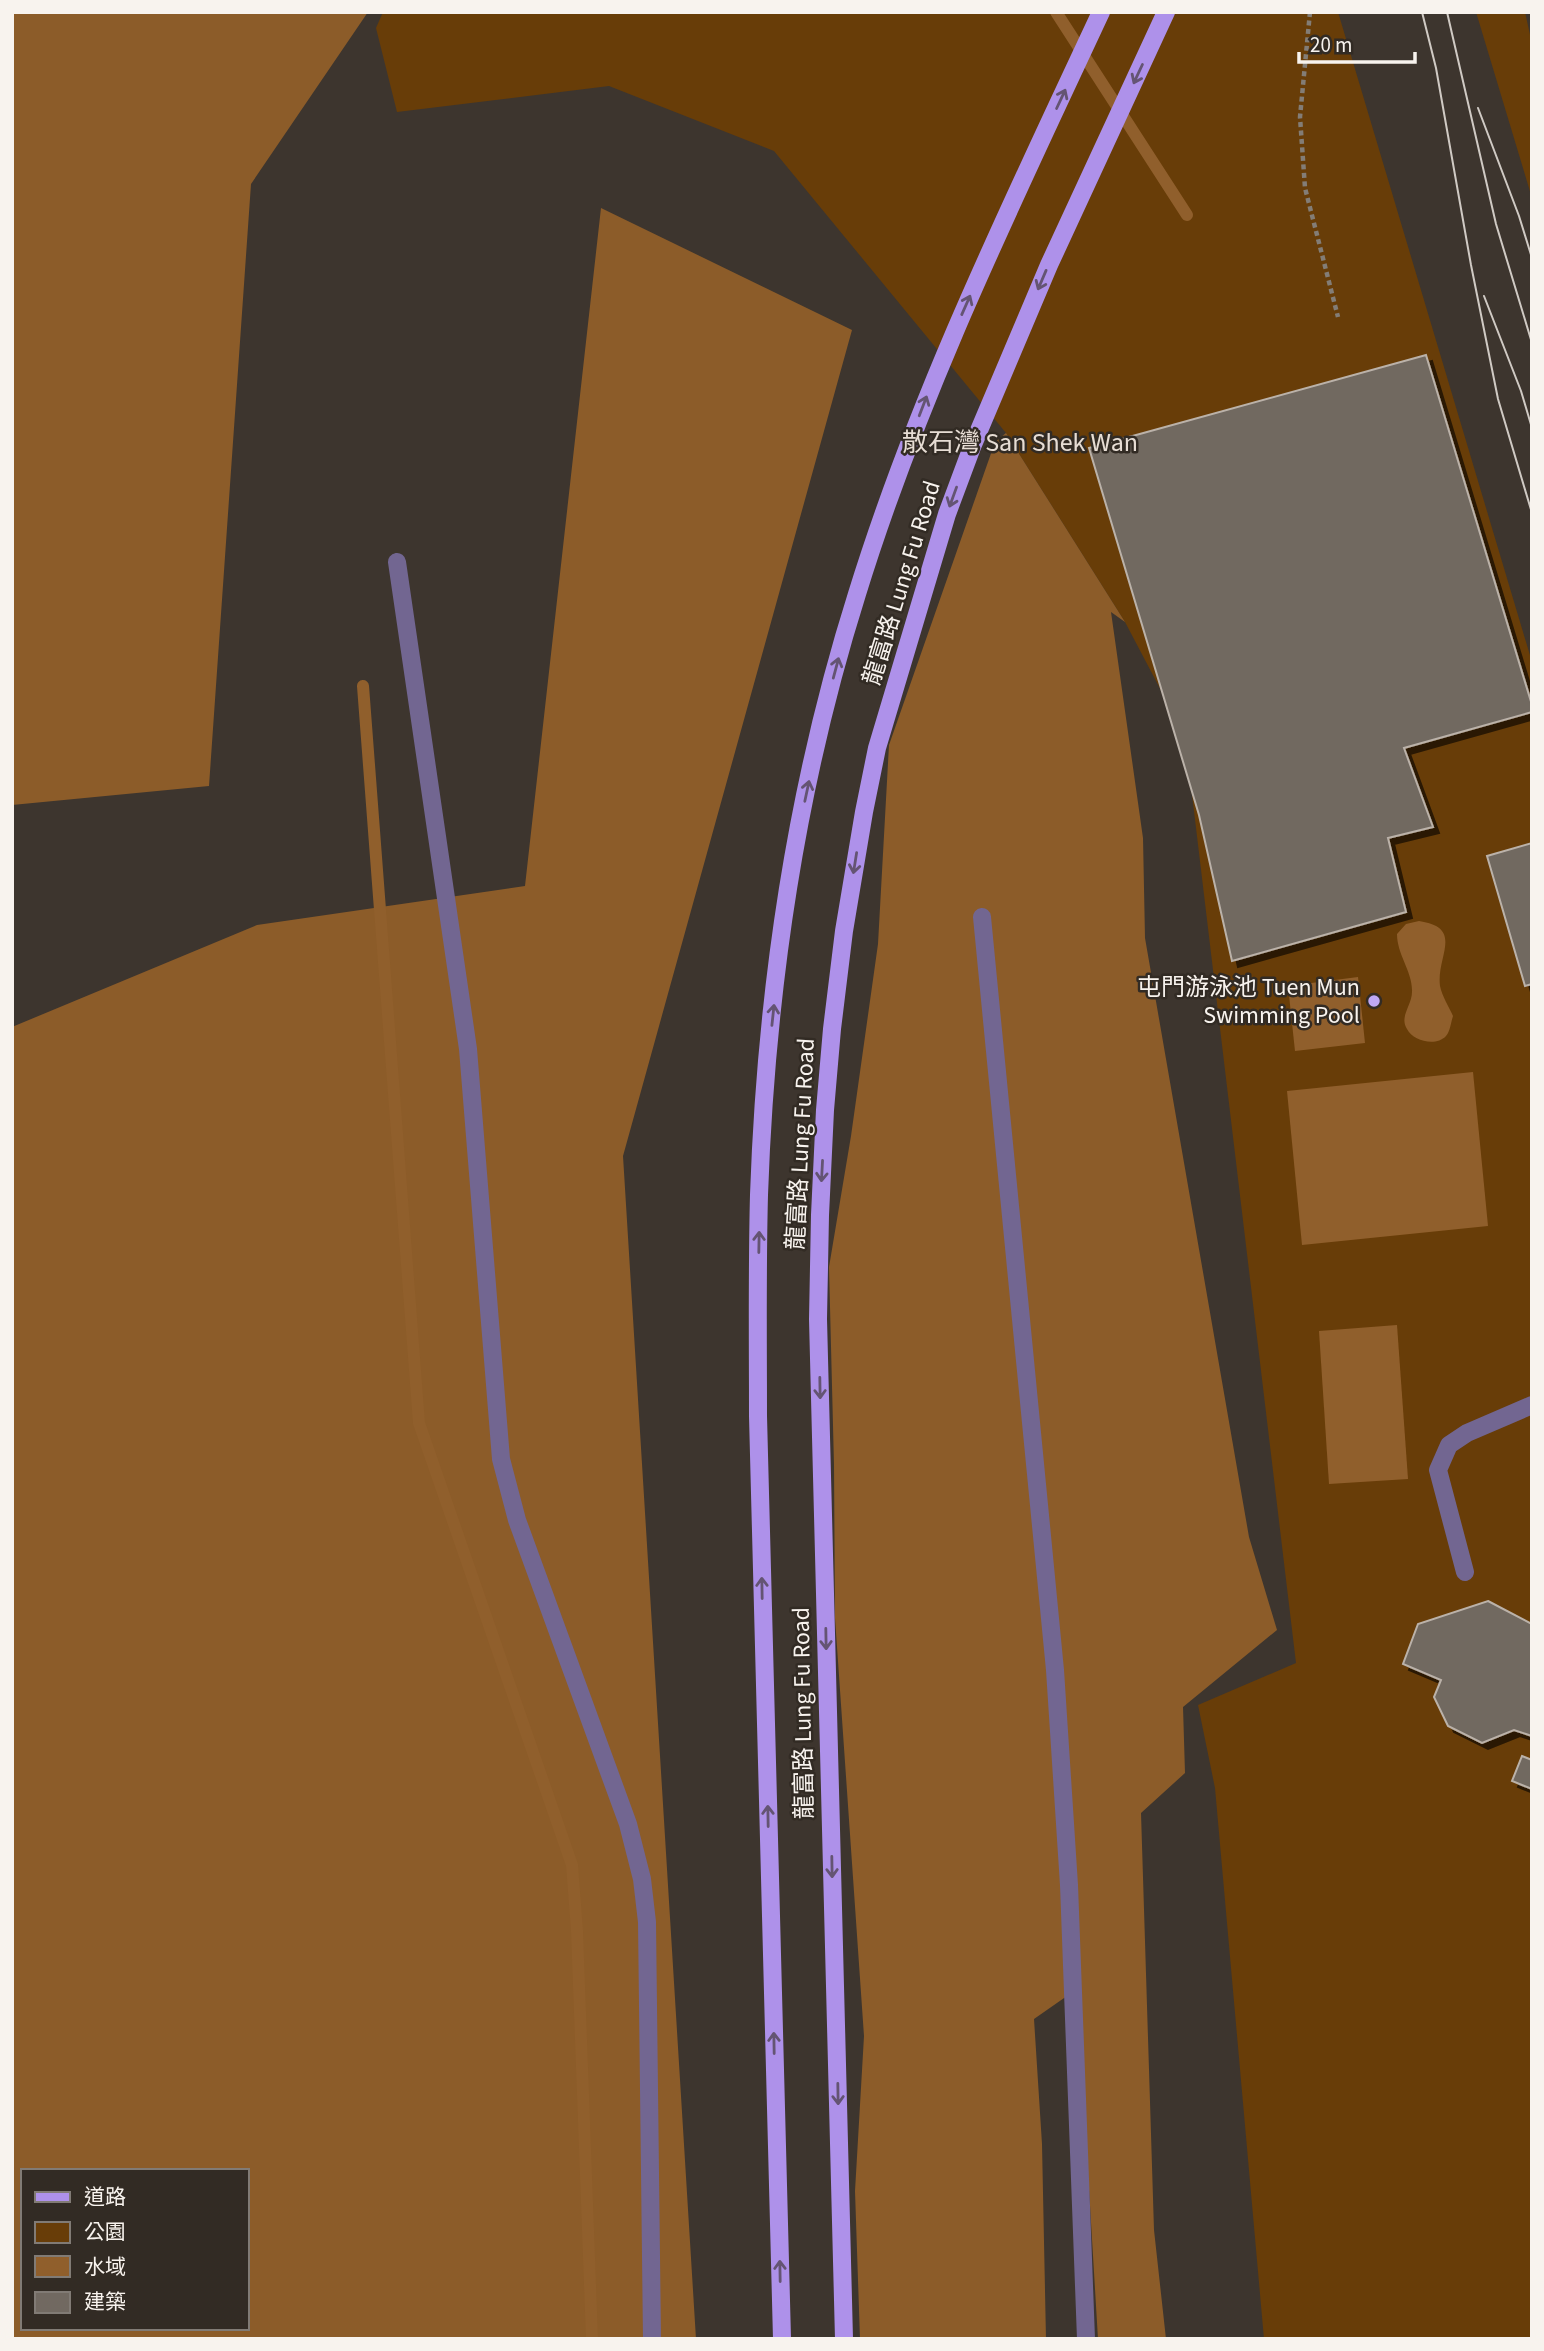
<svg xmlns="http://www.w3.org/2000/svg" width="1544" height="2351" viewBox="0 0 1544 2351" font-family="'Source Sans 3','Noto Sans TC',sans-serif">
<style>
.green{fill:#683d08}
.forest{fill:#8c5c29;fill-rule:evenodd}
.water{fill:#905f2c}
.lines{fill:none;stroke-linecap:round;stroke-linejoin:round}
.stream{stroke:#905f2c;stroke-width:12}
.building{fill:#716961;stroke:#bbb2a9;stroke-width:2;filter:url(#shadow)}
.path{stroke:#837d76;stroke-width:4.5;stroke-dasharray:5 3.5;stroke-linecap:butt}
.service{stroke:#726691;stroke-width:18}
.primary{stroke:#ae91ea;stroke-width:18}
.tram{stroke:#d0cac4;stroke-width:2}
.oneway{stroke:#645473}
.poi-dot{fill:#bfa8f4;stroke:#322b24;stroke-width:2.5}
.labels{text-anchor:middle;dominant-baseline:central;stroke-width:5;stroke-linejoin:round;paint-order:stroke}
.street-label{font-size:24px;fill:#f8f3ee;stroke:#322b24}
.poi-label{font-size:24px;fill:#f8f3ee;stroke:#322b24;text-anchor:end}
.neighbourhood-label{font-size:26px;fill:#e7ddd4;stroke:#322b24}
</style>
<defs>
<filter id="shadow"><feDropShadow dx="6" dy="6" stdDeviation="0" flood-color="#0009"/></filter>
</defs>
<rect width="100%" height="100%" fill="#3d352e"/>
<g class="green">
<path d="M383 12H1338L1532 662V2339H1264L1215 1788 1198 1705 1296 1663 1185 736 1125 622 1006 433 774 151 609 86 397 112 376 28Z"/>
<path d="M1476 12H1525L1532 44V198Z"/>
</g>
<g class="forest">
<path d="M12 12H368L251 184 209 786 12 805Z"/>
<path d="M601 208 852 330 623 1156 696 2339H12V1027L257 925 525 886ZM23 2171H247V2328H23Z"/>
<path d="M1006 433 1125 622 1111 612 1143 838 1145 938 1249 1537 1277 1630 1183 1707 1185 1773 1141 1813 1154 2230 1166 2339H1098L1077 1989 1034 2019 1042 2144 1046 2339H860L855 2191 864 2036 835 1618 834 1465 829 1267 851 1136 878 944 889 745 995 442Z"/>
</g>
<g class="water">
<path d="M1419 921C1465 928 1436 956 1440 986 1442 996 1449 1007 1453 1016 1451 1022 1450 1032 1446 1036 1436 1047 1413 1041 1407 1029 1399 1017 1412 1005 1412 992 1413 972 1397 955 1397 934L1406 924Z"/>
<path d="M1358 977 1365 1043 1295 1051 1288 986Z"/>
<path d="M1473 1072 1488 1226 1302 1245 1287 1091Z"/>
<path d="M1397 1325 1408 1479 1329 1484 1319 1331Z"/>
</g>
<g class="lines">
<g class="stream">
<path d="M1056 12 1187 215"/>
<path d="M363 686 419 1423 572 1865 577 1931 592 2339"/>
</g>
</g>
<g class="building">
<path d="M1426 355 1532 705V712L1404 748 1433 827 1388 838 1406 912 1232 961 1199 815 1089 448Z"/>
<path d="M1532 843V984L1525 986 1487 856Z"/>
<path d="M1488 1601 1532 1624V1736L1514 1730 1482 1743 1448 1726 1434 1697 1441 1680 1403 1664 1418 1624Z"/>
<path d="M1522 1756 1532 1760V1789L1512 1781Z"/>
</g>
<g class="lines">
<path class="path" d="M1310 12 1300 117 1305 188 1338 317"/>
<g class="service">
<path d="M397 562 468 1049 501 1459 517 1520 628 1824 642 1879 647 1922 652 2339"/>
<path d="M982 917 1055 1670 1069 1885 1086 2339"/>
<path d="M1465 1572 1438 1470 1449 1445 1467 1433 1532 1405"/>
</g>
<g class="primary">
<path d="M782 2339 758 1416C758 1342 757 1269 759 1195 766 993 796 787 857 594 919 393 1012 203 1101 12"/>
<path d="M844 2339 818 1319 820 1215 825 1110 832 1029 844 931 864 812 877 748 947 514 972 447 1049 265 1166 12"/>
</g>
<g class="tram">
<path d="M1422 12 1436 68 1471 265 1498 399 1532 513"/>
<path d="M1447 12 1496 224 1532 343"/>
<path d="M1478 108 1519 216 1532 258"/>
<path d="M1484 296 1521 391 1532 428"/>
</g>
</g>
<defs><path id="oneway-shaft" d="M-6 0H5M1.5-3L5.5 0L1.5 3" fill="none" stroke-width="1.6" stroke-linecap="round" stroke-linejoin="round" transform="scale(1.75)"/></defs>
<g class="oneway">
<use href="#oneway-shaft" transform="translate(1138 74) rotate(115)"/>
<use href="#oneway-shaft" transform="translate(1061 99) rotate(-65)"/>
<use href="#oneway-shaft" transform="translate(1042 280) rotate(113)"/>
<use href="#oneway-shaft" transform="translate(966 305) rotate(-66)"/>
<use href="#oneway-shaft" transform="translate(923 406) rotate(-69)"/>
<use href="#oneway-shaft" transform="translate(953 497) rotate(110)"/>
<use href="#oneway-shaft" transform="translate(836 668) rotate(-75)"/>
<use href="#oneway-shaft" transform="translate(807 791) rotate(-78)"/>
<use href="#oneway-shaft" transform="translate(855 863) rotate(99)"/>
<use href="#oneway-shaft" transform="translate(773 1015) rotate(-84)"/>
<use href="#oneway-shaft" transform="translate(822 1171) rotate(93)"/>
<use href="#oneway-shaft" transform="translate(759 1242) rotate(-89)"/>
<use href="#oneway-shaft" transform="translate(820 1388) rotate(89)"/>
<use href="#oneway-shaft" transform="translate(762 1588) rotate(-91)"/>
<use href="#oneway-shaft" transform="translate(826 1639) rotate(89)"/>
<use href="#oneway-shaft" transform="translate(768 1816) rotate(-91)"/>
<use href="#oneway-shaft" transform="translate(832 1867) rotate(89)"/>
<use href="#oneway-shaft" transform="translate(774 2043) rotate(-91)"/>
<use href="#oneway-shaft" transform="translate(838 2094) rotate(89)"/>
<use href="#oneway-shaft" transform="translate(780 2271) rotate(-91)"/>
</g>
<circle class="poi-dot" cx="1374" cy="1001" r="7"/>
<g class="labels">
<g class="street-label">
<text transform="translate(902 583) rotate(-73)">龍富路 Lung Fu Road</text>
<text transform="translate(801 1144) rotate(-87)">龍富路 Lung Fu Road</text>
<text transform="translate(803 1713) rotate(-91)">龍富路 Lung Fu Road</text>
</g>
<g class="poi-label">
<text x="1360" y="987">屯門游泳池 Tuen Mun<tspan x="1360" dy="28">Swimming Pool</tspan></text>
</g>
<g class="neighbourhood-label">
<text x="1020" y="442">散石灣 San Shek Wan</text>
</g>
</g>
<rect width="1544" height="2351" fill="none" stroke="#f8f3ee" stroke-width="28"/>
<rect x="21" y="2169" width="228" height="161" fill="#322b24" stroke="#817b75" stroke-width="2"/>
<rect x="35" y="2192" width="35" height="10" fill="#ae91ea" stroke="#817b75" stroke-width="2"/>
<text x="84" y="2204" font-size="21" fill="#f8f3ee">道路</text>
<rect x="35" y="2222" width="35" height="21" fill="#683d08" stroke="#817b75" stroke-width="2"/>
<text x="84" y="2239" font-size="21" fill="#f8f3ee">公園</text>
<rect x="35" y="2256" width="35" height="21" fill="#905f2c" stroke="#817b75" stroke-width="2"/>
<text x="84" y="2274" font-size="21" fill="#f8f3ee">水域</text>
<rect x="35" y="2292" width="35" height="21" fill="#716961" stroke="#817b75" stroke-width="2"/>
<text x="84" y="2309" font-size="21" fill="#f8f3ee">建築</text>
<path d="M1299 52v10h116v-10" fill="none" stroke="#f8f3ee" stroke-width="3.5"/>
<text x="1310" y="52" font-size="21" fill="#f8f3ee" stroke="#322b24" stroke-width="5" paint-order="stroke">20 m</text>
</svg>
